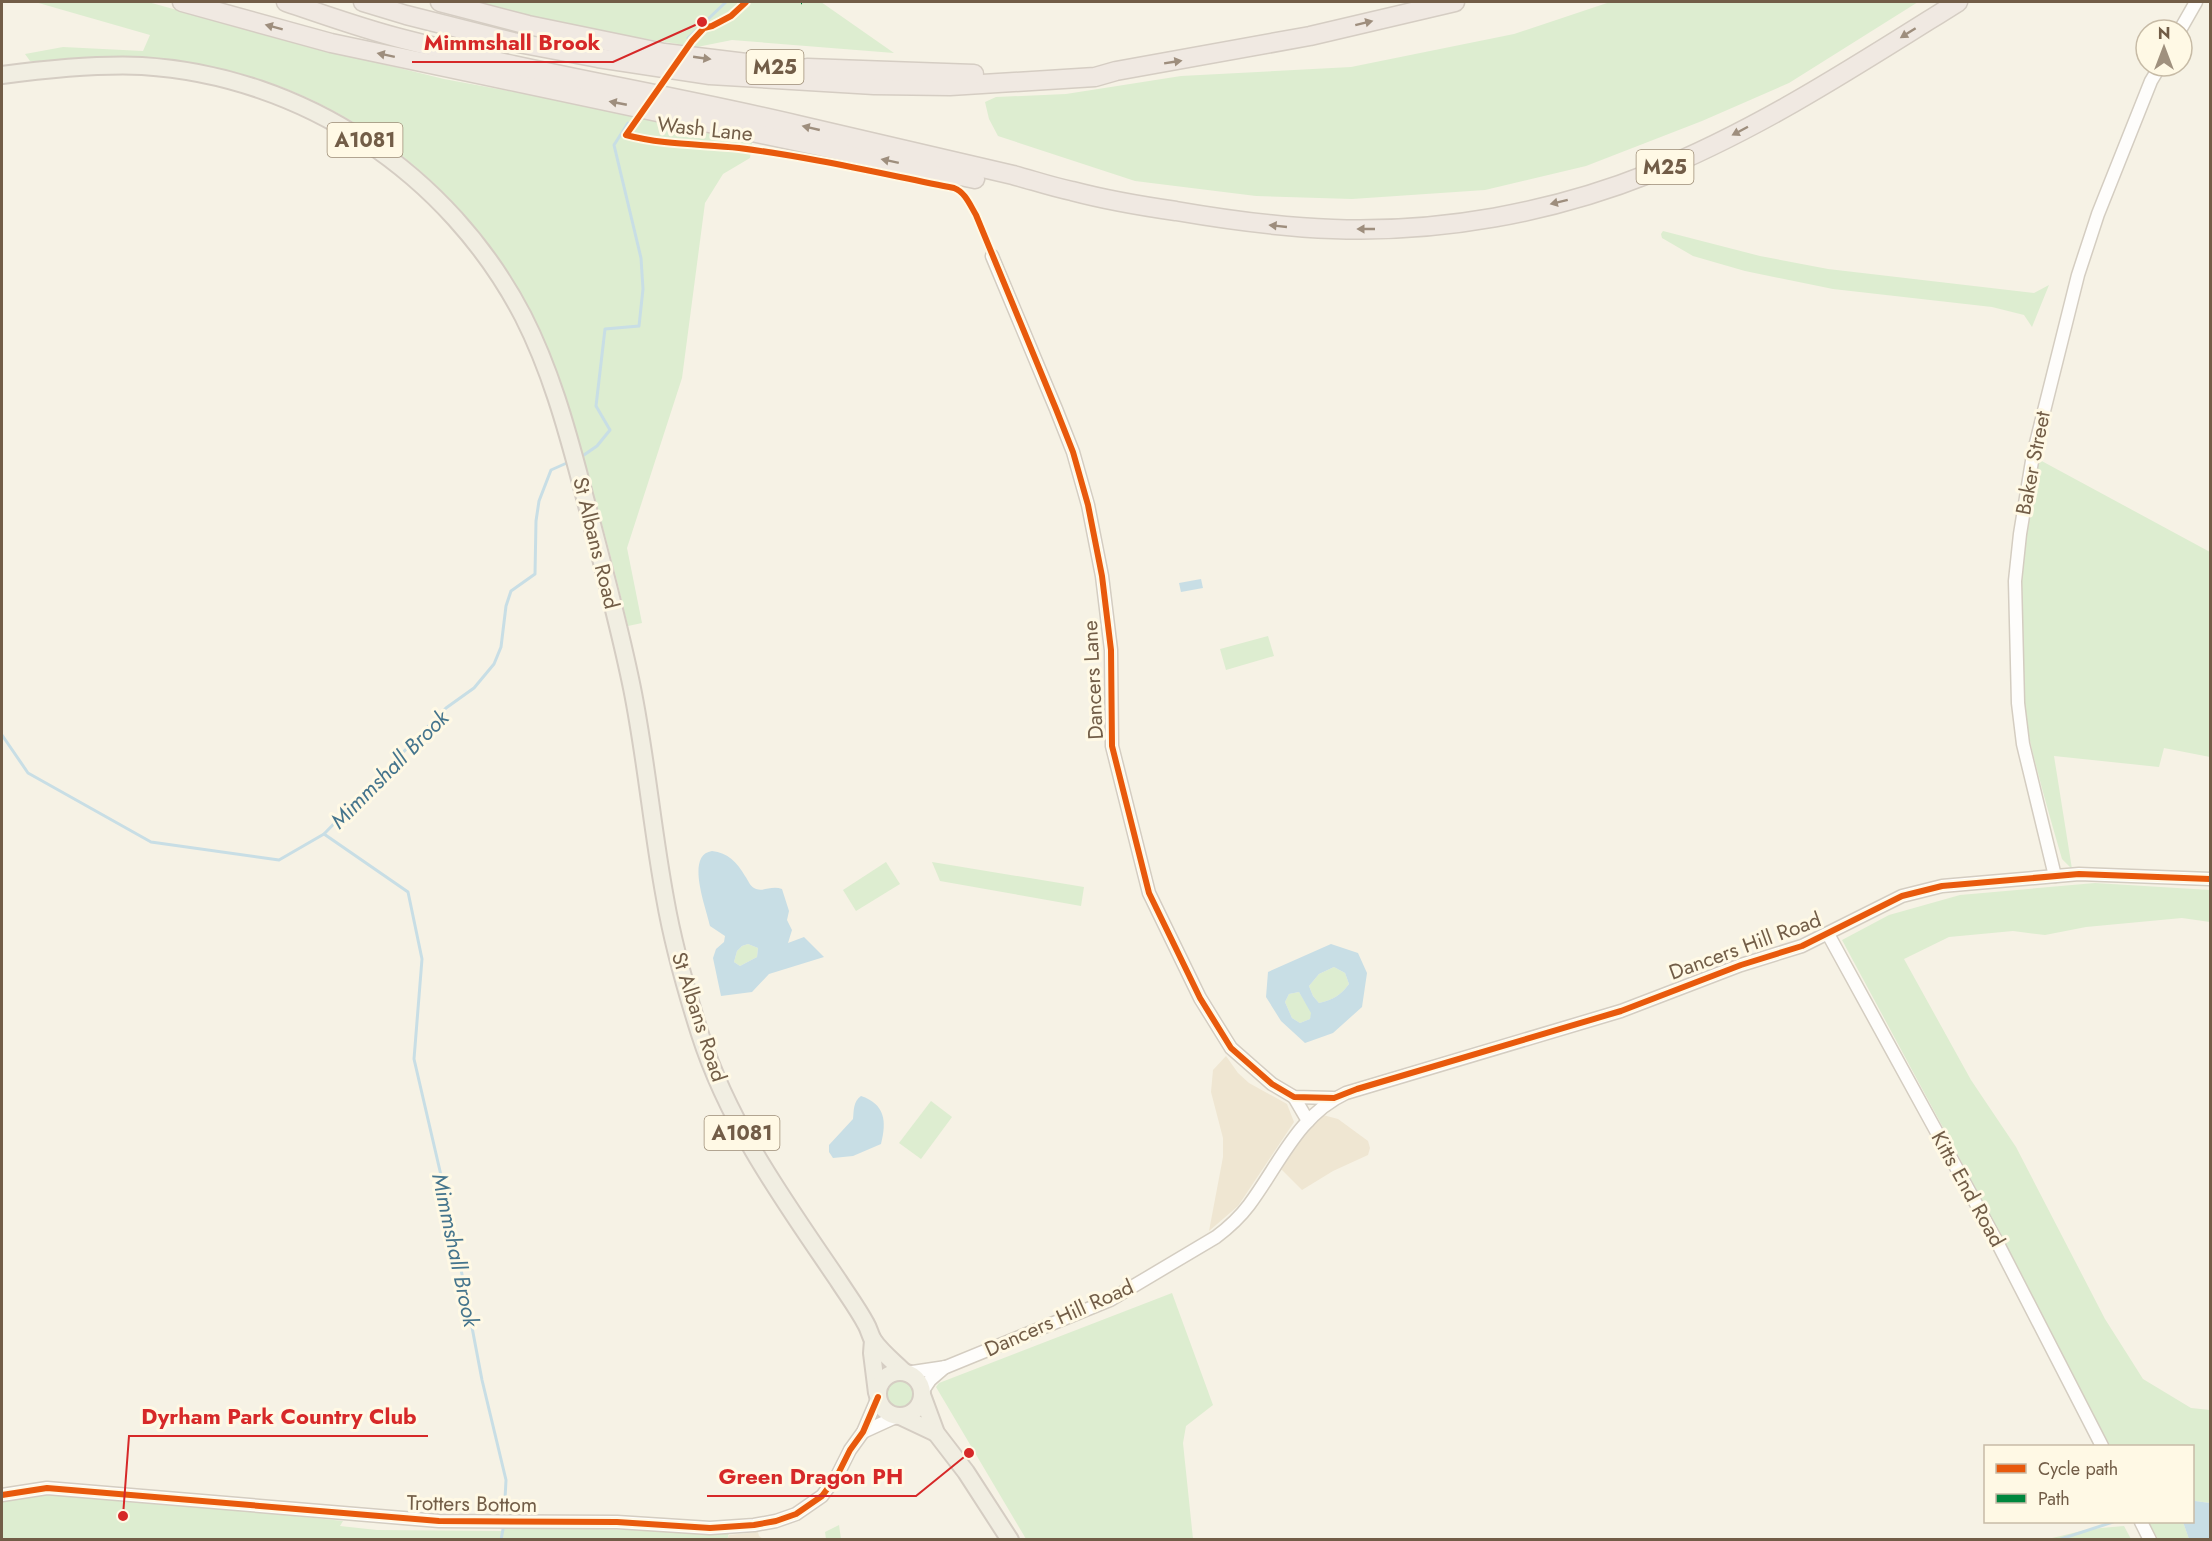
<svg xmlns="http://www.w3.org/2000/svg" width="2212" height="1541" viewBox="0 0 2212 1541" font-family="Jost,sans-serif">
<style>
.residential{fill:#efe6d2}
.green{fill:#ddedd0}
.water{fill:#c8dee5;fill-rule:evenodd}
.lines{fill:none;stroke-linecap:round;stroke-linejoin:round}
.stream{stroke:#c8dee5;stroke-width:3}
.minor-casing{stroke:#d4cdc1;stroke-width:15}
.major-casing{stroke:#d5cdc3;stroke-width:20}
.highway-casing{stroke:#d5cdc3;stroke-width:21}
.minor{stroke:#fefdfb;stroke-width:12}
.major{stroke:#f1eee2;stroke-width:16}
.highway{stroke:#f0e9e2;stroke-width:18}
.quiet{stroke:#00873e;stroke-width:4.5;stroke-dasharray:9 4.5;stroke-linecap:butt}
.cycleway-casing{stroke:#fff9e5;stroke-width:10}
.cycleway{stroke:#e8590c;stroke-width:6}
.oneway{fill:#9e8e7d}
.labels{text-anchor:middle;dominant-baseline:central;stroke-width:6;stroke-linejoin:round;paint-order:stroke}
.shield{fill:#fff9e5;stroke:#9c8c76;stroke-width:1.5}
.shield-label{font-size:20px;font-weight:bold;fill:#725d47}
.street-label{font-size:21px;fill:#725d47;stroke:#fff9e5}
.water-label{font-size:22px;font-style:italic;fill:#44748c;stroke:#fff9e5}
.leader{fill:none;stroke:#d62828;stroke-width:2}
.callout-dot{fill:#d62828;stroke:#fff9e5;stroke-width:2}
.callout-label{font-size:22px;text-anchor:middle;font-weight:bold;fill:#d62828;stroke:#fff9e5;stroke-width:6;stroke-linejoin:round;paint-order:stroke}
</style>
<rect width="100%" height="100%" fill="#f6f2e5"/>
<g class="residential">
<path d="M1226 1056 1238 1073 1249 1083 1287 1104 1294 1122 1238 1206 1209 1231 1223 1157V1138L1211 1092 1213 1070Z"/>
<path d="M1323 1115 1338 1119 1368 1141 1370 1148 1368 1155 1333 1171 1302 1190 1280 1168 1316 1120Z"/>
<path d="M758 1532 759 1536 763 1539H727L729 1535Z"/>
</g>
<g class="green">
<path d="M35 2H148L293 42 444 79 753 136 750 158 723 174 705 203 682 378 627 548 642 623 628 626C614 566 598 507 580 448 565 400 550 352 527 306 466 185 341 90 207 66 152 56 97 61 42 63L30 61 25 54 63 47 143 51 150 35Z"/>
<path d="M474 2H821L894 53 732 40 697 47 603 32 529 16Z"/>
<path d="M1610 2H1918L1789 83 1702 121 1586 166 1485 190 1352 199 1256 196 1135 181 998 136 989 119 985 102 996 97 1066 94 1181 76 1351 67 1514 34Z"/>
<path d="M1663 231 1760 256 1828 269 2034 293 2049 285 2032 327 2024 315 1992 307 1833 289 1745 271 1693 256 1662 238 1661 234Z"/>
<path d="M2038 459 2210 552V757L2164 748 2159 767 2054 756 2072 869 2062 859C2051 821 2040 783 2031 745 2010 654 2020 550 2038 459Z"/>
<path d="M1268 636 1274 656 1226 670 1220 649Z"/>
<path d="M886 862 900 884 856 911 843 890Z"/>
<path d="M932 862 1084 887 1081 906 940 881Z"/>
<path d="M2095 883 2210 890V922L2182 918 2086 927 2045 935 2013 931 1949 937 1904 959 1971 1080 2016 1147 2105 1319 2143 1379 2191 1408 2210 1410V1503L2195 1501 2193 1495 2192 1446H2110L2002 1237 1842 940 1889 915 1960 895Z"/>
<path d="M748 944 758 948 757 957 740 966 734 962 737 951 742 946Z"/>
<path d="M1334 967 1345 973 1349 984C1341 995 1333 1000 1319 1003L1313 996 1309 986 1319 974Z"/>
<path d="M1299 992 1312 1013 1310 1019 1300 1023 1292 1018 1285 1002 1289 994Z"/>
<path d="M931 1101 952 1117 921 1159 899 1143Z"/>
<path d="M1172 1293 1213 1405 1186 1426 1183 1443 1193 1539H1026L936 1387 939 1383Z"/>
<circle cx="900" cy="1394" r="17"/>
<path d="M32 1494H83L343 1521 340 1526 377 1530 502 1531 503 1526 729 1533 727 1540H2V1502Z"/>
<path d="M2148 1522H2183L2189 1539H2158Z"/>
<path d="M839 1525 841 1539H826L825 1532Z"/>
<path d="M2124 1526 2131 1539H2048L2090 1529Z"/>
</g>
<g class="water">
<path d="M1201 579 1203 588 1181 592 1179 583Z"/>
<path d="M712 851C728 853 737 862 745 876 748 880 750 886 754 888 762 893 771 885 782 889L789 911 787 920 792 930 788 943 804 937 824 957 769 974 752 992 721 996 713 958 716 949 724 942 725 936 710 926C706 907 685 855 712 851ZM748 944 758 948 757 957 740 966 734 962 737 951 742 946Z"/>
<path d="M1331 944 1358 953 1367 973 1362 1007 1333 1033 1305 1043 1281 1021 1266 997 1268 972ZM1334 967 1345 973 1349 984C1341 995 1333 1000 1319 1003L1313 996 1309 986 1319 974ZM1299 992 1311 1013 1310 1019 1300 1023 1292 1018 1285 1002 1289 994Z"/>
<path d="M861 1096C885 1104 887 1121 881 1144L853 1156 833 1158 829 1152V1145L853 1119C854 1110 853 1102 861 1096Z"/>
<path d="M2193 1495 2195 1501 2210 1503V1539H2189L2183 1522H2192Z"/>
</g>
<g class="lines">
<g class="stream">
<path d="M688 38 726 2"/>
<path d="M581 457 597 446 610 430 596 406 605 329 639 326 643 289 641 258 614 145 628 123"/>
<path d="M2 735 28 773 151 842 279 860 324 834"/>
<path d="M504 1517 506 1480 482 1380 453 1227 414 1059 422 959 408 892 324 834 446 708 474 688 494 664 501 647 506 606 511 591 535 574 536 521 539 501 551 470 569 462"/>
<path d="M501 1540 504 1524"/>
<path d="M2058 1540 2113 1522"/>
</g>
<defs>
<g id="minor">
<path d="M2180 30 2196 2"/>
<path d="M992 256 1056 409 1073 452 1088 505 1102 576 1111 650 1112 746 1149 893 1200 998 1231 1048 1272 1084 1294 1097 1333 1098"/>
<path d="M2055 876 2023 744 2018 703 2015 581 2020 534 2033 455 2078 275 2098 214 2151 81 2160 66"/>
<path d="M1828 934 1996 1240 2102 1446"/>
<path d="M1294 1097 1308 1121"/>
<path d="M906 1373 946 1367 1110 1300 1216 1237C1228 1228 1240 1217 1249 1205 1279 1165 1298 1115 1346 1093L1621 1011 1741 965 1802 946 1902 896 1942 886 2079 874 2210 879"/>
<path d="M922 1392 930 1380 945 1367"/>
<path d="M863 1432 898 1416"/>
<path d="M2 1495 47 1488 439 1521 617 1522 710 1528 754 1525 776 1521 796 1514 822 1496 837 1476 850 1450 863 1432 878 1397"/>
<path d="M2141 1522 2150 1540"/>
</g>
<g id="major">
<path d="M2 75C48 69 96 64 142 66 304 76 449 174 523 316 550 369 566 426 581 483 599 551 618 619 632 688 646 757 652 828 665 898 673 944 686 990 700 1034 729 1125 785 1202 838 1280 847 1294 858 1309 866 1324 869 1329 870 1335 873 1340 881 1352 894 1362 904 1372"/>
<path d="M873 1340 872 1353 877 1393"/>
<circle cx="900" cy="1394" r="22"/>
<path d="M922 1395 936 1433 966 1472 1010 1540"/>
<path d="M900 1416 936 1433"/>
</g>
<g id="highway">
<path d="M182 2 331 43 975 179"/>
<path d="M286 2C325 15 363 29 403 39 533 73 667 94 798 125 870 142 941 158 1013 175 1032 180 1052 187 1072 191 1106 200 1141 206 1176 211 1228 220 1280 227 1333 229 1440 233 1551 213 1651 173 1760 129 1859 64 1958 2"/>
<path d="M363 2 406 15 513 42 598 58 710 75 874 85 950 86 1095 77 1116 71 1310 36 1455 2"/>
<path d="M440 2 528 25 664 53 779 67"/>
<path d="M807 68 974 74"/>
</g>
</defs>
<use href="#minor" class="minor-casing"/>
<use href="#major" class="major-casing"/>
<use href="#highway" class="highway-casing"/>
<use href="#minor" class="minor"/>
<use href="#major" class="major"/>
<use href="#highway" class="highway"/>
<path class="quiet" d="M801 2H802"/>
<defs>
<g id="cycleway">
<path d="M746 2 731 16 712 26 704 28 692 41 626 135C663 145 701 144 739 148 811 157 883 174 954 188 965 192 970 205 976 215L1056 409 1073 452 1088 505 1102 576 1111 650 1112 746 1149 893 1200 998 1231 1048 1272 1084 1294 1097 1334 1098 1357 1089 1621 1011 1741 965 1802 946 1902 896 1942 886 2079 874 2210 879"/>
<path d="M2 1495 47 1488 439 1521 617 1522 710 1528 754 1525 776 1521 796 1514 822 1496 837 1476 850 1450 863 1432 878 1397"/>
</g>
</defs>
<use href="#cycleway" class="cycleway-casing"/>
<use href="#cycleway" class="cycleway"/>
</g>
<defs><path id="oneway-solid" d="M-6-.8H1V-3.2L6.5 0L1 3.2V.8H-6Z" transform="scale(1.5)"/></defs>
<g class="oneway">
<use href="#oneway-solid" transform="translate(1364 23) rotate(-14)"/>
<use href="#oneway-solid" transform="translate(274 27) rotate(-165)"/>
<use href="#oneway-solid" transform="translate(1908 33) rotate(148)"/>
<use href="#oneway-solid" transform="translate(386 55) rotate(-168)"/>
<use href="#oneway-solid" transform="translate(702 58) rotate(8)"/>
<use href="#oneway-solid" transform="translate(1173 62) rotate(-9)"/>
<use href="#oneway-solid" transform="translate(618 103) rotate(-169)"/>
<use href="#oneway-solid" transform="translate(811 128) rotate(-167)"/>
<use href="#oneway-solid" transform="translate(1740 131) rotate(152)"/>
<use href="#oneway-solid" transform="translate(890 161) rotate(-168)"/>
<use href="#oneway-solid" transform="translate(1559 202) rotate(166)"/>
<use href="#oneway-solid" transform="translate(1278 226) rotate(-174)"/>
<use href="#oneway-solid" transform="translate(1366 229) rotate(180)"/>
</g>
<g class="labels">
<g class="shield">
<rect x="746.5" y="50" width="57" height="34" rx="4.5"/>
<rect x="327.5" y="123" width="75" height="34" rx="4.5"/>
<rect x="1636.5" y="150" width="57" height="34" rx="4.5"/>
<rect x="704.5" y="1116" width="75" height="34" rx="4.5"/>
</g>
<g class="shield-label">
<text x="775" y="67">M25</text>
<text x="365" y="140">A1081</text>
<text x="1665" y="167">M25</text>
<text x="742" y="1133">A1081</text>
</g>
<g class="street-label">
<text transform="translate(705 129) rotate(6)">Wash Lane</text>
<text transform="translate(2033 463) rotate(-79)">Baker Street</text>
<text transform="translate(596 543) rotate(76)">St Albans Road</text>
<text transform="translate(1093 680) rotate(-93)">Dancers Lane</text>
<text transform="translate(1745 946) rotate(-20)">Dancers Hill Road</text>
<text transform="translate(699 1017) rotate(72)">St Albans Road</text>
<text transform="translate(1968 1189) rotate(61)">Kitts End Road</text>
<text transform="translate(1059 1318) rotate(-24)">Dancers Hill Road</text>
<text transform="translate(472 1504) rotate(1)">Trotters Bottom</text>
</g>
<g class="water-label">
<text transform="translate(389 769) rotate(-45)">Mimmshall Brook</text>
<text transform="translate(456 1250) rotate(78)">Mimmshall Brook</text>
</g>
</g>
<path class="leader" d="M702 22L613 62H412M123 1516L129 1436H428M969 1453L916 1496H707"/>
<g class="callout-dot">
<circle cx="702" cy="22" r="6"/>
<circle cx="123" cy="1516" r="6"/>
<circle cx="969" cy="1453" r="6"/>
</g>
<g class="callout-label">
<text x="512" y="50">Mimmshall Brook</text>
<text x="279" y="1424">Dyrham Park Country Club</text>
<text x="811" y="1484">Green Dragon PH</text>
</g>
<rect width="2212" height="1541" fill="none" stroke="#725d47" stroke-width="6"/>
<rect x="1984" y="1445" width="210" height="78" fill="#fff9e5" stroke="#c7bba6" stroke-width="1.5"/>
<rect x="1996" y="1464" width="30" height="9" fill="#e8590c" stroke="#c7bba6" stroke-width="1.5"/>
<text x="2038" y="1475" font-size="18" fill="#725d47">Cycle path</text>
<rect x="1996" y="1494" width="30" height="9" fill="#00873e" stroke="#c7bba6" stroke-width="1.5"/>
<text x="2038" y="1505" font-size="18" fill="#725d47">Path</text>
<g transform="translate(2164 48)"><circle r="28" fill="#fff9e5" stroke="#c7bba6" stroke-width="1.5"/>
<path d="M0-4.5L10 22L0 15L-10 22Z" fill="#a0917e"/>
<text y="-9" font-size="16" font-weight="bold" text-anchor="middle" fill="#725d47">N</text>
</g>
</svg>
